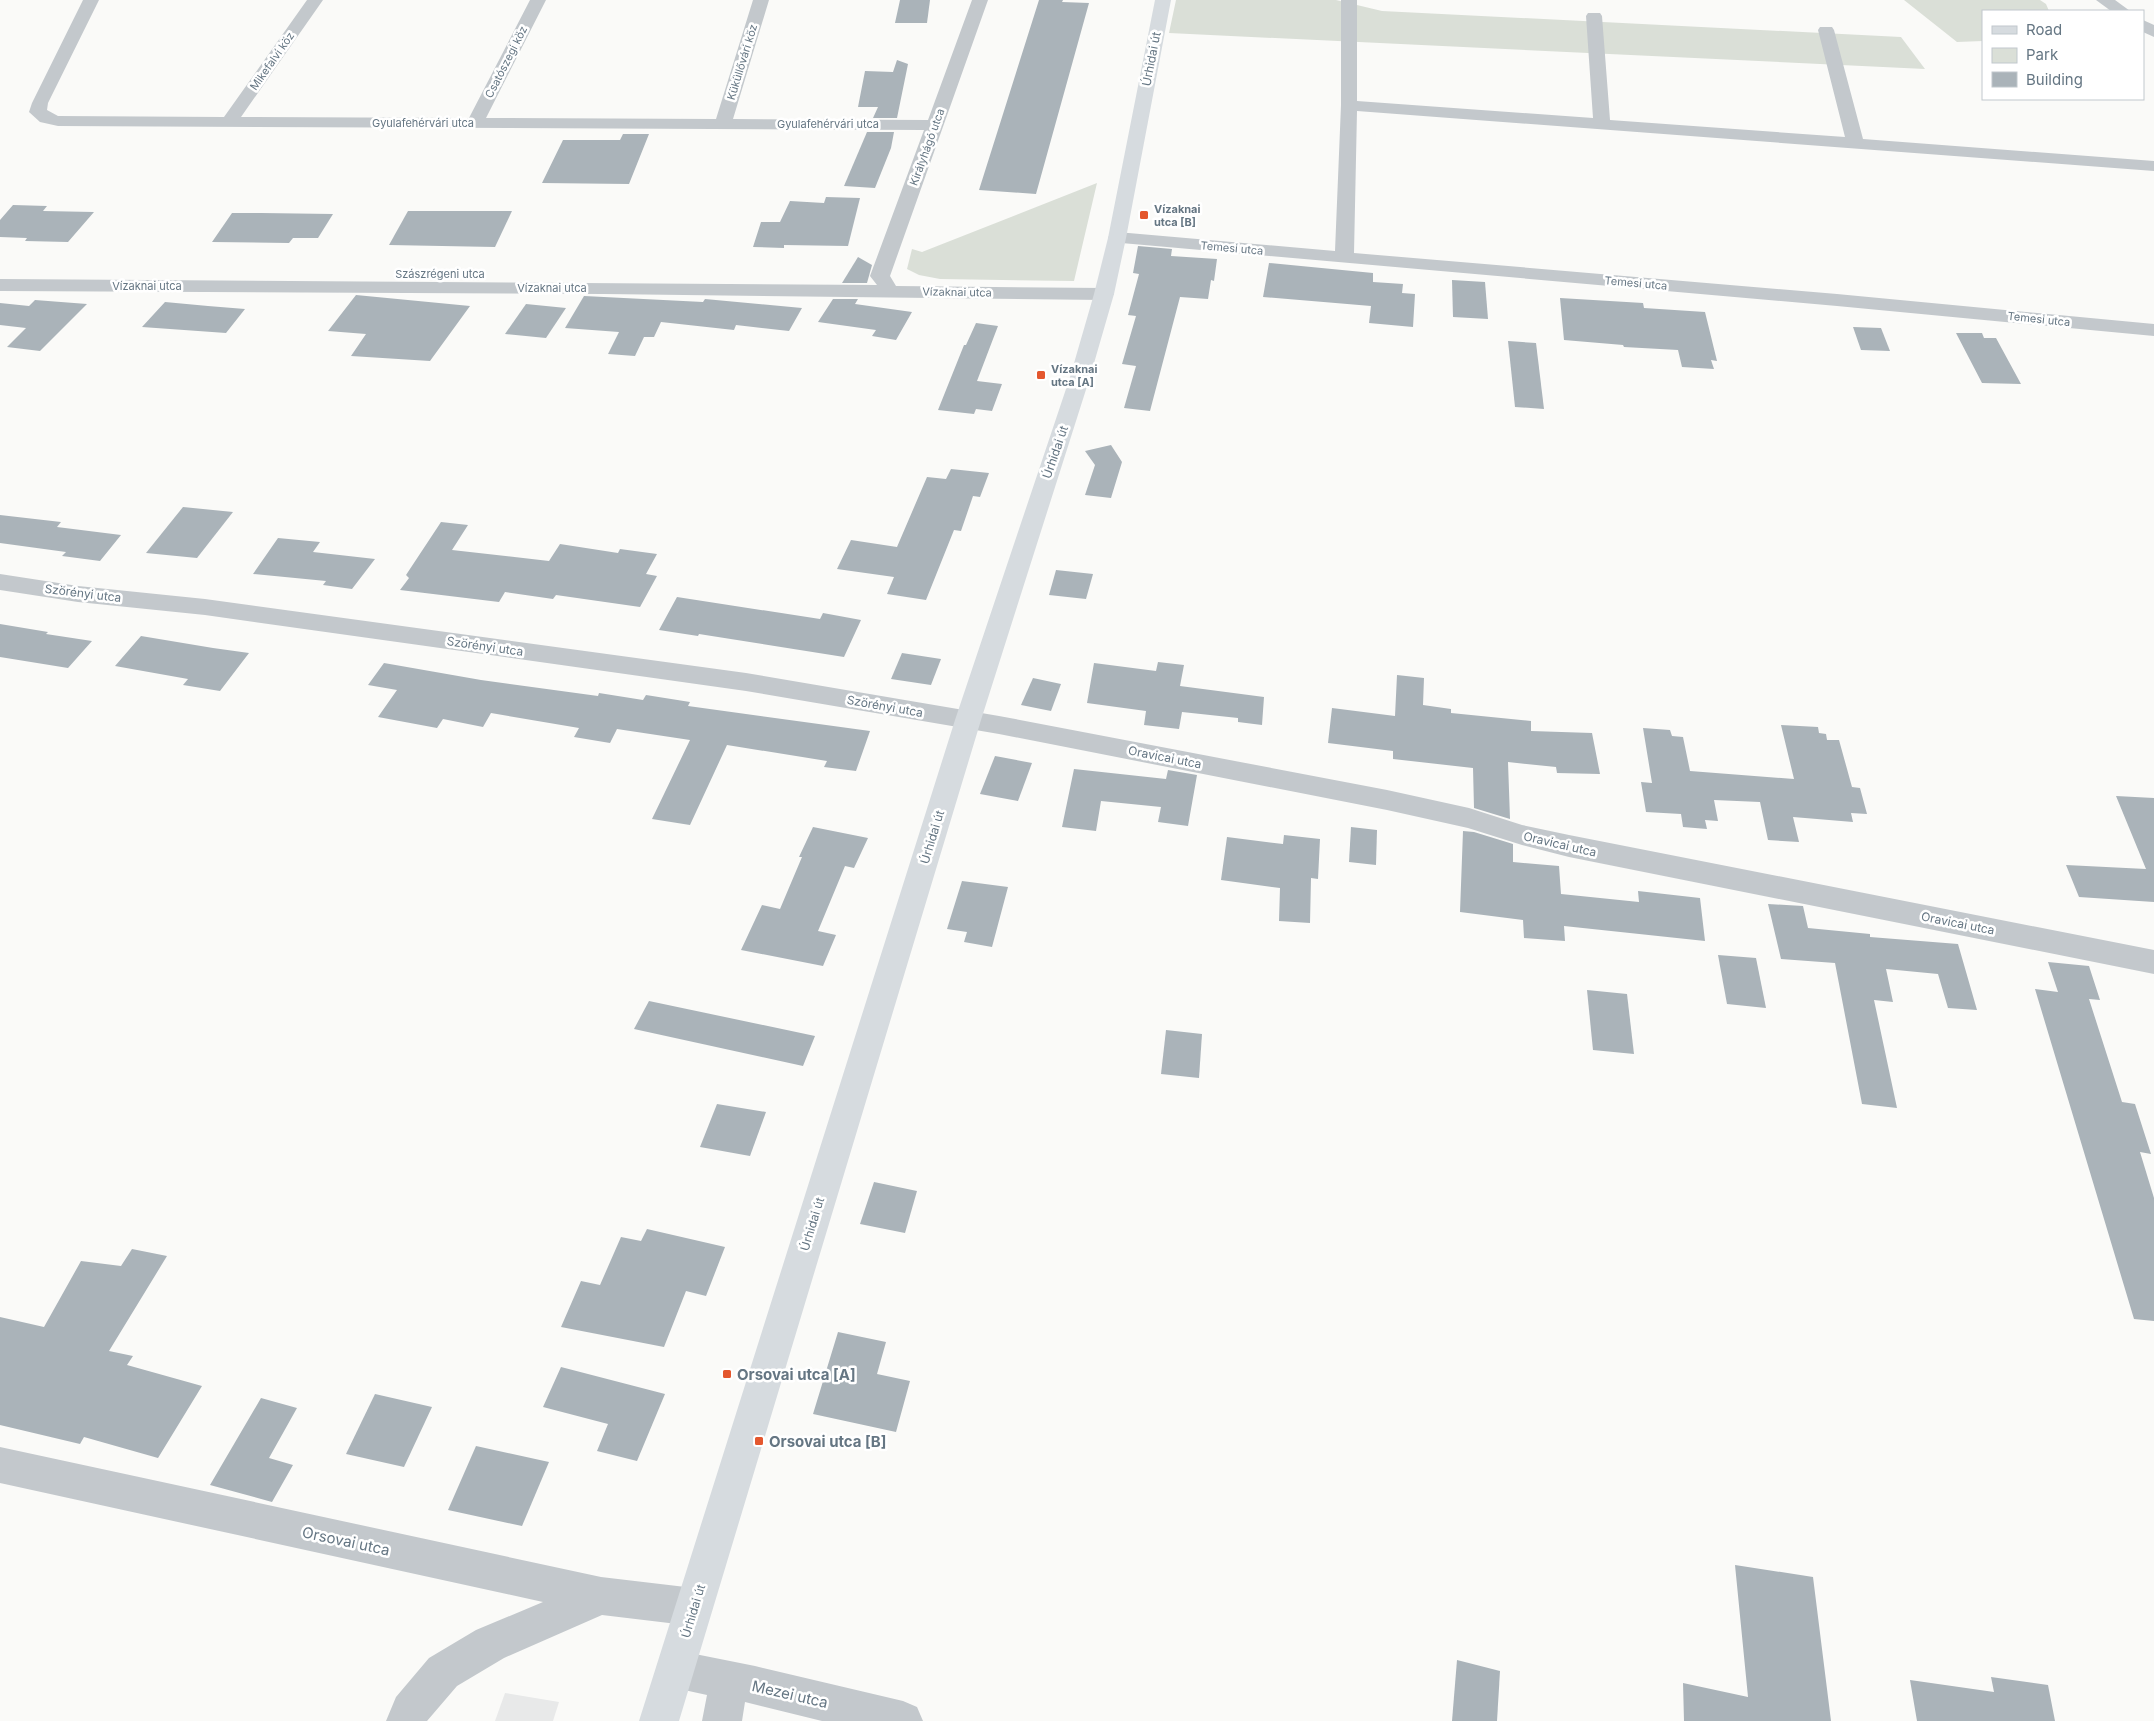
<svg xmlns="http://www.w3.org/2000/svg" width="2154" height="1721" viewBox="0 0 2154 1721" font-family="Inter,sans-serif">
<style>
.built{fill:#e8e9e9}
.green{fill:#dadfd7}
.building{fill:#aab3b9}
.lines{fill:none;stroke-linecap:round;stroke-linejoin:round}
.minor{fill:#c3c8cc;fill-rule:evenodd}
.major{fill:#d6dbdf;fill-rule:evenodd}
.poi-dot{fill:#e4572e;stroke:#fff;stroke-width:2}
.labels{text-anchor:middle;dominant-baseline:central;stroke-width:5;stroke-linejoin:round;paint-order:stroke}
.far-street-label{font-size:11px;fill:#657683;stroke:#fff}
.far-poi-label{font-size:11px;font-weight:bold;fill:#657683;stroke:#fff;text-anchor:start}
.street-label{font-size:12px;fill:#657683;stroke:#fff}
.near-poi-label{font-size:15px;font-weight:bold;fill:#657683;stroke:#fff;text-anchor:start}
.near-street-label{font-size:15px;fill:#657683;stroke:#fff}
</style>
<rect width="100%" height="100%" fill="#fafaf8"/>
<path class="built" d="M505 1693 559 1702 553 1721H495Z"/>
<g class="green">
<path d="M1176 0H1336L1382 11 1901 37 1925 69 1169 33Z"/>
<path d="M1904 0H2040L2046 4 2049 11H1983V41L1957 42Z"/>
<path d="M1097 183 1074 281 940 279 919 275 907 269 912 249 922 252Z"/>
</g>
<g class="building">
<path d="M900 0H930L927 23H895Z"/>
<path d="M1039 0H1063L1062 2 1089 3 1036 194 979 190Z"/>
<path d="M897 60 908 64 897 118H873L878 107H858L865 71 893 72Z"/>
<path d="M867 132H894L891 148 875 188 844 186Z"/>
<path d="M623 134H649L629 184 542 183 563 140H620Z"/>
<path d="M826 197 860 198 848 246 784 245V248L753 247 761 222H780L790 201 824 203Z"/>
<path d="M13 205 47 206 43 211 94 212 68 242 25 241 27 238 0 237V220Z"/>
<path d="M408 211H512L495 247 389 245Z"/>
<path d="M232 213H261L333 214 318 238H293L289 243 212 242Z"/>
<path d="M1138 246 1172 249 1171 256 1217 259 1214 281 1211 280 1208 299 1180 297 1150 411 1124 408 1136 366 1122 364 1136 316 1128 315 1139 274 1133 273Z"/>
<path d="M858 257 872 265 867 283H842Z"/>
<path d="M1269 263 1373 273V282L1403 284 1402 293 1415 294 1413 327 1369 323 1371 306 1263 297Z"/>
<path d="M1452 280 1485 282 1488 319 1453 317Z"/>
<path d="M356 295 470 306 430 361 351 356 366 334 328 331Z"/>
<path d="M584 296 703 302 705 299 802 308 789 331 736 325 734 330 661 322 654 337H644L635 356 608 354 619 332 565 328Z"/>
<path d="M1560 298 1643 303 1644 308 1705 312 1717 361 1711 360 1714 369 1682 367 1678 350 1624 347 1623 345 1564 340Z"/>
<path d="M833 299H858L855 304 912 312 896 340 872 336 876 330 818 322Z"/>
<path d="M35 300 87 304 40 351 7 347 26 328 0 325V303L29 306Z"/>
<path d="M165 302 208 306 245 309 226 333 142 327Z"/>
<path d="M526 304 566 308 546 338 505 334Z"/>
<path d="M976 323 998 326 977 381 1002 384 992 411 976 409 974 414 938 410 964 345H966Z"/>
<path d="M1853 327 1881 328 1890 351 1861 350Z"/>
<path d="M1956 333H1982L1984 338H1996L2021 384 1982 383Z"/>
<path d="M1508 341 1536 343 1544 409 1515 407Z"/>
<path d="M1111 445 1122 462 1111 498 1085 495 1095 465 1085 451Z"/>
<path d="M951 469 989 473 980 497 973 496 961 531 954 530 926 600 887 594 894 577 837 569 851 540 897 547 927 477 946 479Z"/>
<path d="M183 507 233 512 197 558 146 553Z"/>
<path d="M0 515 61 522 57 527 121 535 100 561 62 556 66 552 0 543Z"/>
<path d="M441 522 468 525 452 550 549 561 560 544 618 553 620 549 657 554 646 574 657 576 640 607 556 595 553 599 505 592 499 602 400 590 409 578 406 575Z"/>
<path d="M278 538 320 542 313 552 375 559 352 589 323 585 326 581 253 574Z"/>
<path d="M1056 570 1093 574 1086 599 1049 595Z"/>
<path d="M677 597 820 619 823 613 861 620 844 657 699 634 698 636 659 630Z"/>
<path d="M0 624 48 632 46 634 92 641 68 668 0 657Z"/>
<path d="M141 636 213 648 249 653 220 691 183 685 188 679 115 666Z"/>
<path d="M902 653 941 659 931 685 891 679Z"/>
<path d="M1158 662 1184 665 1180 686 1264 697 1262 725 1238 722V718L1182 712 1179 729 1144 725 1146 711 1087 703 1094 663 1156 671Z"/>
<path d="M384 663 481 680 598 696 599 693 643 700 646 695 690 702 688 706 870 731 856 771 824 767 827 761 727 745 690 825 652 819 690 740 617 729 610 743 574 737 579 728 491 713 483 727 443 719 437 728 378 717 397 690 368 685Z"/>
<path d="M1397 675 1424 678 1423 705 1451 709V713L1531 721V731L1592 733 1600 774 1557 773 1556 767 1508 762 1510 819 1474 808 1473 768 1393 759V751L1328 743 1332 708 1395 716Z"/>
<path d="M1033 678 1061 684 1051 711 1021 705Z"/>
<path d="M1781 725 1818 727 1819 733 1826 734 1827 740H1839L1852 787 1860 788 1867 814 1851 813 1853 822 1793 817 1799 842 1768 840 1760 802 1714 800 1718 821 1705 820 1707 829 1683 827 1681 814 1646 812 1641 782 1652 783 1643 728 1670 730 1672 736 1683 737 1690 771 1794 779Z"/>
<path d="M995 756 1032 763 1018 801 980 794Z"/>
<path d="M1074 769 1166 779 1168 770 1197 775 1188 826 1158 822 1161 807 1101 801 1096 831 1062 827Z"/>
<path d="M2116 796 2154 798V902L2079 897 2066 865 2146 869Z"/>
<path d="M813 827 868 838 854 868 845 866 818 931 836 935 823 966 741 950 762 905 780 909 802 857H799Z"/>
<path d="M1351 827 1377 830 1376 865 1349 862Z"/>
<path d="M1463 831 1474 832 1513 844V862L1559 866 1561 894 1639 902 1638 891 1700 898 1705 941 1564 926 1565 941 1524 938 1523 920 1460 912Z"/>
<path d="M1284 835 1320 839 1318 879 1311 878 1310 923 1279 921 1280 888 1221 880 1227 837 1283 844Z"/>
<path d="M962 881 1008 887 992 947 964 942 967 932 947 929Z"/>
<path d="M1768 904 1803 906 1808 928 1870 934V937L1958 944 1977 1010 1948 1008 1938 974 1886 969 1893 1002 1874 1000 1897 1108 1862 1104 1835 963 1781 959Z"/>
<path d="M1718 955 1756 958 1766 1008 1727 1004Z"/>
<path d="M2048 962 2089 966 2100 1000 2089 999 2122 1102 2135 1104 2151 1154 2140 1152 2154 1198V1321L2134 1319 2035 989 2058 992Z"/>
<path d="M1587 990 1627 994 1634 1054 1593 1050Z"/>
<path d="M649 1001 815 1036 803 1066 634 1029Z"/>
<path d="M1166 1030 1202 1034 1199 1078 1161 1074Z"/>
<path d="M717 1104 766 1112 750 1156 700 1147Z"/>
<path d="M874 1182 917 1191 905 1233 860 1224Z"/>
<path d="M647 1229 725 1247 706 1296 686 1291 664 1347 561 1327 581 1281 600 1285 621 1237 641 1241Z"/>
<path d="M132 1249 167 1256 109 1351 133 1356 127 1365 202 1386 158 1458 84 1437 80 1444 0 1425V1317L44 1327 81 1261 121 1266Z"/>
<path d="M838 1332 886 1342 877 1374 910 1381 896 1432 813 1414Z"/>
<path d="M561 1367 665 1394 637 1461 597 1451 608 1424 543 1407Z"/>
<path d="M375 1394 432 1407 404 1467 346 1454Z"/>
<path d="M261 1398 297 1408 269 1458 293 1465 272 1502 210 1485Z"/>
<path d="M476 1446 549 1462 522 1526 448 1510Z"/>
<path d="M1735 1565 1813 1577 1831 1721H1684L1683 1683 1748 1697Z"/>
<path d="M1457 1660 1500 1671 1497 1721H1452Z"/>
<path d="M1991 1677 2048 1685 2055 1721H1917L1910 1680 1994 1692Z"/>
</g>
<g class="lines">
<g class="minor">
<path d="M83 0H99L48 103 47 110 58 116 224 117 307 0H323L241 117 469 118 530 0H546L486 118 716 119 753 0H769L733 119 928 120 972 0H988L890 276 896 286 1104 288 1111 290 1114 294 1111 298 1104 300 604 294 0 291V279L877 285 870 276 924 130 58 126 40 122 29 112 32 103Z"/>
<path d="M1341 0H1357V101L1593 118 1586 16 1588 13H1600L1602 16 1610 120 1845 137 1818 30 1820 27H1832L1834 30 1863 139 2154 161V171L1357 111 1354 253 1837 294 2154 324V336L1837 306 1110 242 1108 238 1110 234 1117 232 1335 251 1341 105Z"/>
<path d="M2096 0H2115L2130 11H2111Z"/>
<path d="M2143 20 2154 25V37L2143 32Z"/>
<path d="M0 574 78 586 205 599 746 673 999 716 1387 790 1469 808 1522 825 1569 835 2154 950V974L1569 857 1522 845 1468 828 1387 810 999 734 746 691 205 615 78 602 0 590Z"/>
<path d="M0 1447 601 1577 694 1588 707 1594 713 1607 707 1620 694 1626 602 1615 504 1658 457 1686 427 1721H386L396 1697 429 1658 476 1630 543 1602 0 1483Z"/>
<path d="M675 1650 755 1666 903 1701 917 1707 923 1721H822L745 1702 742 1721H702L707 1695 675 1688 661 1683 656 1669 661 1655Z"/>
</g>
<path class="major" d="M1155 0H1171L1126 238 1114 294 1090 377 981 720 679 1721H639L955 720 1070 377 1094 294 1108 238Z"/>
</g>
<g class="poi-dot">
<rect x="1139" y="210" width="10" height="10" rx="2.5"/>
<rect x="1036" y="370" width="10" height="10" rx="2.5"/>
<rect x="722" y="1369" width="10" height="10" rx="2.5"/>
<rect x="754" y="1436" width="10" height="10" rx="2.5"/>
</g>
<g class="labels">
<g class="far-street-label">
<text transform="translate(272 61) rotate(-55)">Mikefalvi köz</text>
<text transform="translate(506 62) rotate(-63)">Csatószegi köz</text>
<text transform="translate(742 62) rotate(-73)">Küküllővári köz</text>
<text x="423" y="123">Gyulafehérvári utca</text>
<text x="828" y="124">Gyulafehérvári utca</text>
<text transform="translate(927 147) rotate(-70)">Királyhágó utca</text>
<text transform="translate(1232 248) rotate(5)">Temesi utca</text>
<text x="440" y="274">Szászrégeni utca</text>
<text transform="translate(1636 283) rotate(5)">Temesi utca</text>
<text x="147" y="286">Vízaknai utca</text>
<text x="552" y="288">Vízaknai utca</text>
<text transform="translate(957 292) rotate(1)">Vízaknai utca</text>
<text transform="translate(2039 319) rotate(6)">Temesi utca</text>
</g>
<g class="far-poi-label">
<text x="1154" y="209">Vízaknai<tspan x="1154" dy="13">utca [B]</tspan></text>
<text x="1051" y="369">Vízaknai<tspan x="1051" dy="13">utca [A]</tspan></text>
</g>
<g class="street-label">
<text transform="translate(1151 59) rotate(-79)">Úrhidai út</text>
<text transform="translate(1055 452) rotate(-71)">Úrhidai út</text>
<text transform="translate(83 593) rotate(7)">Szörényi utca</text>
<text transform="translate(485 646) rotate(8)">Szörényi utca</text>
<text transform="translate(885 706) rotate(10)">Szörényi utca</text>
<text transform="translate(1165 757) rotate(11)">Oravicai utca</text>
<text transform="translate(932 837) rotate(-73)">Úrhidai út</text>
<text transform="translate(1560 844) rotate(13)">Oravicai utca</text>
<text transform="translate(1958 923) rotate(11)">Oravicai utca</text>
<text transform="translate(812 1224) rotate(-73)">Úrhidai út</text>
<text transform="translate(693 1611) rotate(-73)">Úrhidai út</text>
</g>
<g class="near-poi-label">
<text x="737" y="1374">Orsovai utca [A]</text>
<text x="769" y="1441">Orsovai utca [B]</text>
</g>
<g class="near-street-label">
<text transform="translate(346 1541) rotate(12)">Orsovai utca</text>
<text transform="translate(790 1694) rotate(13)">Mezei utca</text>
</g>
</g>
<rect x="1982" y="10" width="162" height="90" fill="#ffffff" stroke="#c1c8cd"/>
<rect x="1992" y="26" width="25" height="8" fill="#d6dbdf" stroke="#c1c8cd"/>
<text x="2026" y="35" font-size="15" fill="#657683">Road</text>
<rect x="1992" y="48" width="25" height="15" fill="#dadfd7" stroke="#c1c8cd"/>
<text x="2026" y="60" font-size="15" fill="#657683">Park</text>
<rect x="1992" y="72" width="25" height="15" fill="#aab3b9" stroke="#c1c8cd"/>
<text x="2026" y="85" font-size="15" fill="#657683">Building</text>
</svg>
